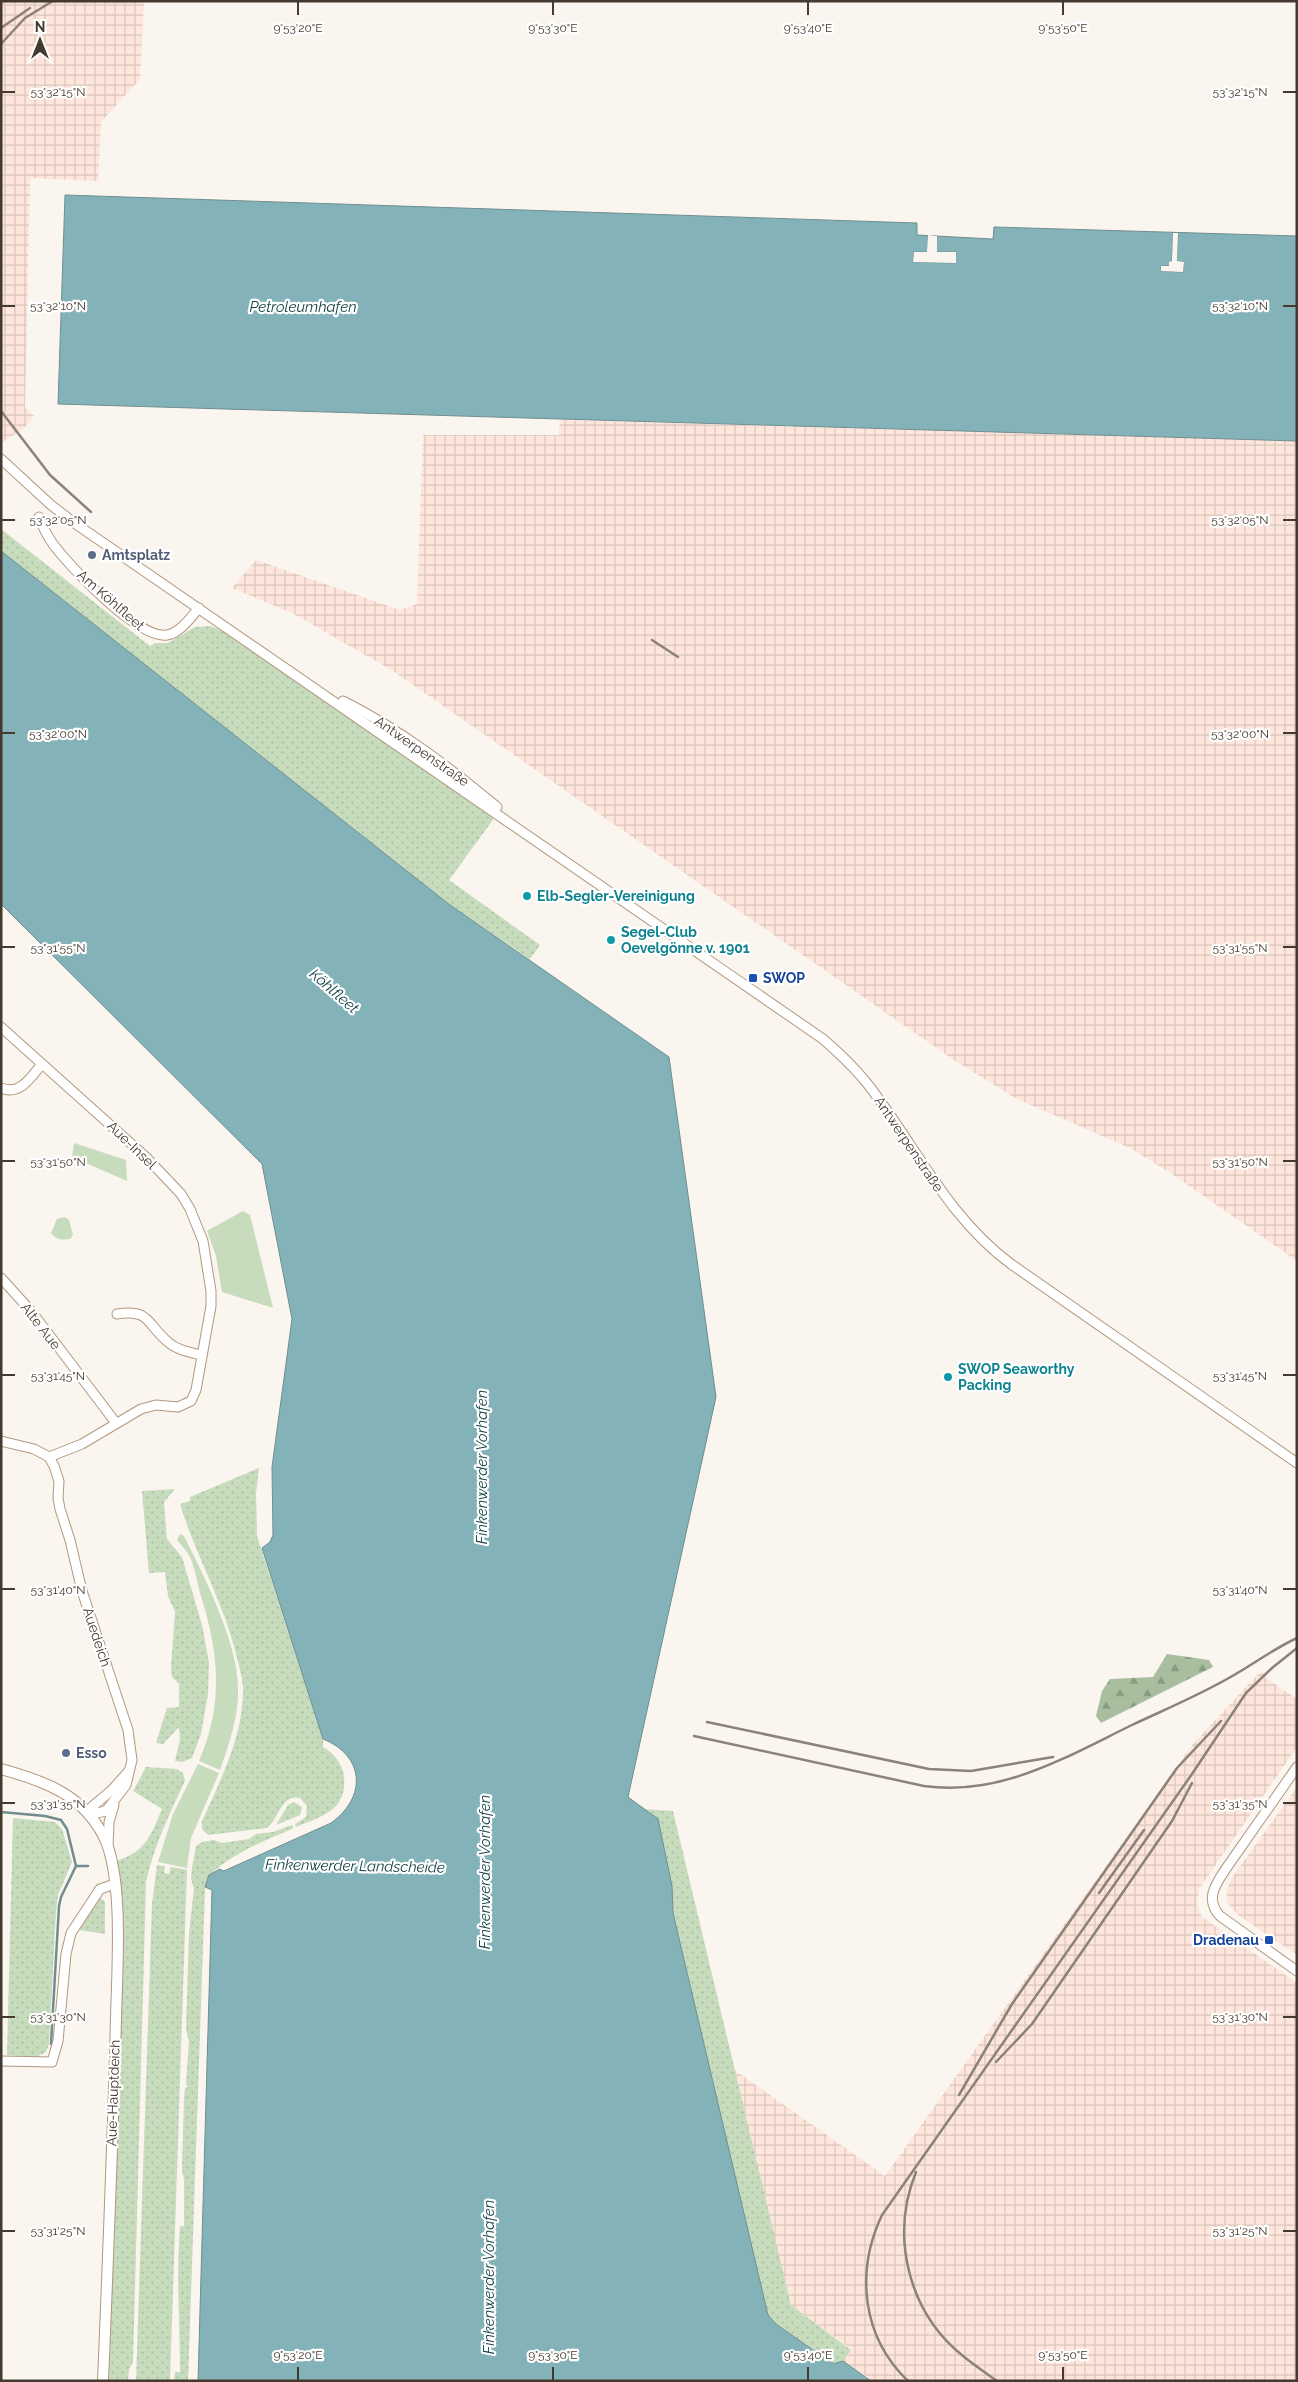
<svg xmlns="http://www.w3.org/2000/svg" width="1298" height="2382" viewBox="0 0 1298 2382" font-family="Raleway,sans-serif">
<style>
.industrial{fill:url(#industrial-grid)}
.grass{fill:url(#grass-dots)}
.forest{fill:url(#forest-firs)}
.park{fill:#c6dcbd}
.water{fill:#83b3b9;stroke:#708e8f;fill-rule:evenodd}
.pier{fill:#fbf5ef;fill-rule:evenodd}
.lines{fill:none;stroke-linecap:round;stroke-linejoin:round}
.stream{stroke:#708e8f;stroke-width:2.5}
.minor-casing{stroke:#b2977c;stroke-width:11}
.tertiary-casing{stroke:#b2977c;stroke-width:12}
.minor{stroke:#fff;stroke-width:9}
.tertiary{stroke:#fff;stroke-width:10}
.rail{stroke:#8b8279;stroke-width:2.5}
.ticks{fill:none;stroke:#44392e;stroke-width:2}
.service-dot{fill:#5c6f8a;stroke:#fff;stroke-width:2}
.culture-dot{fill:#0f9aa8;stroke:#fff;stroke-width:2}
.transit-dot{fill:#1a4fb4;stroke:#fff;stroke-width:2}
.labels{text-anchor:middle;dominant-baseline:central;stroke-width:4.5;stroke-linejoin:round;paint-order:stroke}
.service-label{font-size:14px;font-weight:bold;fill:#4e5e75;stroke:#fff;text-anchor:start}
.street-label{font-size:14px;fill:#44392e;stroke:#fff}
.culture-label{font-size:14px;font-weight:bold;fill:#0d838f;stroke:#fff;text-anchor:start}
.transit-label{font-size:14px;font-weight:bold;fill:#164399;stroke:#fff;text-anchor:start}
.water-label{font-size:15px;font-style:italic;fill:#134145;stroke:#fff}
.ticks-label{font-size:12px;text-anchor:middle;fill:#44392e;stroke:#fff;stroke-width:4.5;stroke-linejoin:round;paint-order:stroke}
</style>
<defs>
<pattern id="industrial-grid" width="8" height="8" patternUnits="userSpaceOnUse" patternTransform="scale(1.25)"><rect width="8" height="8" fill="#fee6dc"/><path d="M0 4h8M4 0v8" fill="none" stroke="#dbc6bd"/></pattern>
<pattern id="grass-dots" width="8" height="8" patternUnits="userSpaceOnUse" patternTransform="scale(1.25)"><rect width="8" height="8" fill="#c6dcbd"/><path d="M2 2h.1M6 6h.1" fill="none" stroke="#abbea3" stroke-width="1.8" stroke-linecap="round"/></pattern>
<pattern id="forest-firs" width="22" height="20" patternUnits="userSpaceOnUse" patternTransform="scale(1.25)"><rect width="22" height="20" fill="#a8be9e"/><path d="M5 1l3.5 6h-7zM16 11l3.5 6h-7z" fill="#8a9b81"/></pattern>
</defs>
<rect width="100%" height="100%" fill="#fbf5ef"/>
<g class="industrial">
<path d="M1 1H144L140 79 101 122 98 181 30 178 25 407 34 416 23 429 1 443Z"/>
<path d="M560 420 1297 441V1261L1172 1174 1130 1148 1015 1098 954 1060 393 671 294 614 232 588 256 560 400 610 417 604 423 435H559Z"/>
<path d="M1262 1670 1266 1678 1297 1699V1747L1199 1889 1197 1906 1202 1917 1297 1983V2381H873L843 2361 851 2349 791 2305 733 2069 885 2176 1193 1744Z"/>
<path d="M1297 1787V1955L1238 1915 1226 1901 1228 1886 1233 1876Z"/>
</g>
<g class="grass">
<path d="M1 529 150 646 155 643H168L195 627 211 626 234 636 495 817 449 880 540 945 530 959 450 905 1 551Z"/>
<path d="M259 1468 256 1493 257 1536 323 1739V1747C334 1753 343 1764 344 1777 347 1811 322 1816 296 1827L295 1824 306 1817 307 1806 300 1798C281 1794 279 1819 267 1828L208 1835 202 1829V1821C221 1779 244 1735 243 1687 242 1675 238 1662 235 1650 222 1599 195 1554 180 1504L190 1501V1497Z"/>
<path d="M175 1489 164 1502 167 1539 182 1557 202 1625 209 1663 208 1694 201 1734 192 1758 182 1762 175 1761 180 1739 179 1727 163 1744 156 1743 167 1708 179 1707V1684L172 1677 171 1667 175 1612 168 1596 165 1572 149 1573 142 1491Z"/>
<path d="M146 1767 177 1769 183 1773 185 1781C170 1812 153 1849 146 1882L133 2362 129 2370 128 2381H108L118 2108 116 1861C146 1852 151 1835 162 1809L133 1791Z"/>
<path d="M294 1802 302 1807 300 1815 276 1825 288 1805Z"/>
<path d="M643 1809 673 1811 791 2305 851 2350 843 2361 834 2364 776 2324 768 2315 673 1913 672 1886Z"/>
<path d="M13 1818 55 1822 62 1829 72 1862 58 1895 56 1911 49 2044 46 2052 36 2057 7 2055Z"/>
<path d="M292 1825 294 1828C266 1840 233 1853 211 1874 207 1877 206 1884 205 1889L188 2381H174L175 2372H180C180 2323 176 2276 180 2226H184V2180L182 2170 184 2097 185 2088 189 2087 186 2085 189 2041 186 2030 189 1934 194 1888 191 1879 192 1868 196 1846 202 1842 214 1840 222 1843 249 1839 256 1834 273 1832Z"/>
<path d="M157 1865 165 1866 164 1873 169 1874 171 1867 187 1870 170 2381H136L152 1904Z"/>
<path d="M101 1898 105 1902V1934L79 1930 97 1900Z"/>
</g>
<path class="forest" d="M1167 1654 1209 1660 1213 1667 1101 1723 1096 1716 1102 1691 1110 1679 1153 1677Z"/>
<g class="park">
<path d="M74 1143 126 1160 127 1181 72 1157Z"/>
<path d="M243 1211 250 1215 273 1308 222 1292 216 1256 207 1231Z"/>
<path d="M65 1217 69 1220 73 1235 70 1239C62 1240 57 1240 51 1233L57 1219Z"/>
<path d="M180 1534 184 1536C204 1576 238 1643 238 1688 239 1716 229 1744 220 1770L199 1761C224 1704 219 1654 201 1596 197 1583 195 1567 189 1555 186 1550 181 1545 177 1540Z"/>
<path d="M198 1764 219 1773 191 1838 187 1868 158 1862 173 1814Z"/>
</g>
<g class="water">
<path d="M65 195 917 223V235L993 239 994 227 1297 236V441L58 404ZM1173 233H1178L1177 262H1184L1183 272 1161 271V266H1169L1172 262ZM928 236H937L936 252H956L955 263 913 262 914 252H928Z"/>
<path d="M1 551 450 905 669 1057 716 1397 628 1797 658 1819 672 1886 673 1913 768 2315 776 2324 833 2364 843 2361 871 2381H198L212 1890 205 1887 209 1875 220 1869 223 1871 226 1870 331 1823C367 1797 365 1756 323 1739L262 1548 270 1542 273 1535 272 1467 292 1319 262 1164 1 904Z"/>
</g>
<g class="pier">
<path d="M1173 233H1178L1177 261 1184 262 1183 272 1161 271V266H1169V262L1172 261Z"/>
<path d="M928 235 937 236V252H956V263L913 262 914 252H927ZM930 238H934L935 254 953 255V260L916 259V254L930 253Z"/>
</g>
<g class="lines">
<g class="stream">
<path d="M1 1812 45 1816 61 1820 67 1829 76 1866H88"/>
<path d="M51 2044 59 1906 61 1897 76 1866"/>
</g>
<defs>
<g id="minor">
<path d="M1 459 51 505 73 522 823 1039C838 1052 853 1066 866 1082 915 1144 946 1216 1011 1264L1297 1463"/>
<path d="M39 517C43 527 47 536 53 544 70 567 139 640 167 635 180 633 191 617 199 608"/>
<path d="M343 701C399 729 449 767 497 807"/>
<path d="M1 1027 146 1157 181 1194 190 1209 203 1241 211 1291V1306L196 1390 191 1401 178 1407 156 1405 141 1409 82 1444 49 1457"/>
<path d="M1 1088C20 1096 31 1077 42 1064"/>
<path d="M1 1278 31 1311 116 1423"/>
<path d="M117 1314C151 1309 146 1324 168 1342 177 1350 189 1352 201 1355"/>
<path d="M1 1441 34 1449 49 1457 54 1466 59 1481 58 1498 60 1509 70 1540 82 1591 128 1730 132 1760 126 1785 106 1811 97 1813 87 1811"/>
<path d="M1297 1767 1225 1870C1215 1885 1205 1900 1220 1916L1297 1971"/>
<path d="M87 1811 112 1790 128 1772"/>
<path d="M108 1846 109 1822 114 1805"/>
<path d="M1 2061 52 2062 58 2041 66 1954 71 1933 100 1889 115 1884"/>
</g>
<path id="tertiary" d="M1 1769C45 1781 83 1795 104 1837 124 1878 117 1971 116 2018 113 2139 108 2260 103 2381"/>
</defs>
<use href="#minor" class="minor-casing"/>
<use href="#tertiary" class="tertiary-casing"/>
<use href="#minor" class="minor"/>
<use href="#tertiary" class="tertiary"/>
<g class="rail">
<path d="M1 28 30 8"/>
<path d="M1 44 25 18 53 1"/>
<path d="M1 411 50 475 91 512"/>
<path d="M652 640 678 657"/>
<path d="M707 1722 929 1769 971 1771 1053 1757"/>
<path d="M694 1736 924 1786C1000 1797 1066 1757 1132 1725 1166 1709 1202 1694 1234 1675 1255 1663 1275 1648 1297 1638"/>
<path d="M1099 1893 1144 1830"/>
<path d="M996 2062 1032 2024 1172 1821 1192 1783"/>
<path d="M959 2095 1012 2004 1177 1768 1221 1721"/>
<path d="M916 2172C890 2236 908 2312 963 2356 974 2365 986 2373 997 2381"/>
<path d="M908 2381C862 2337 855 2272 882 2215L1192 1774 1246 1693 1272 1668 1297 1648"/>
</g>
</g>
<path class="ticks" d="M298 2V15M553 2V15M808 2V15M1063 2V15M2 92H15M1283 92H1296M2 306H15M1283 306H1296M2 520H15M1283 520H1296M2 733H15M1283 733H1296M2 947H15M1283 947H1296M2 1161H15M1283 1161H1296M2 1375H15M1283 1375H1296M2 1589H15M1283 1589H1296M2 1803H15M1283 1803H1296M2 2017H15M1283 2017H1296M2 2231H15M1283 2231H1296M298 2367V2380M553 2367V2380M808 2367V2380M1063 2367V2380"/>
<g class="service-dot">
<circle cx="92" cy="555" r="5"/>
<circle cx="66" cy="1753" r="5"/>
</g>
<g class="culture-dot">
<circle cx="527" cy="896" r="5"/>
<circle cx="611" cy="940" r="5"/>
<circle cx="948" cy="1377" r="5"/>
</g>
<g class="transit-dot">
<rect x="748" y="973" width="10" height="10" rx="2.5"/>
<rect x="1264" y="1935" width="10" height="10" rx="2.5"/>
</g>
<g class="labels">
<g class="service-label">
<text x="102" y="555">Amtsplatz</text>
<text x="76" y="1753">Esso</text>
</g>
<g class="street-label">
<text transform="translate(111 600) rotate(41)">Am Köhlfleet</text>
<text transform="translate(422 751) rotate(35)">Antwerpenstraße</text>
<text transform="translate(909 1144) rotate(56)">Antwerpenstraße</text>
<text transform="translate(132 1145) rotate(44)">Aue-Insel</text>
<text transform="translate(41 1326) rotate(52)">Alte Aue</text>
<text transform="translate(97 1637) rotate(72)">Auedeich</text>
<text transform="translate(113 2093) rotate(-88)">Aue-Hauptdeich</text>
</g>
<g class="culture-label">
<text x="537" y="896">Elb-Segler-Vereinigung</text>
<text x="621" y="932">Segel-Club<tspan x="621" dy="16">Oevelgönne v. 1901</tspan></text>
<text x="958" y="1369">SWOP Seaworthy<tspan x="958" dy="16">Packing</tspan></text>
</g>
<g class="transit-label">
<text x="763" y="978">SWOP</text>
<text x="1259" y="1940" text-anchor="end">Dradenau</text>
</g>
<g class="water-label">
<text x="303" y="307">Petroleumhafen</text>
<text transform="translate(334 991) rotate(41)">Köhlfleet</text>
<text transform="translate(482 1467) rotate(-90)">Finkenwerder Vorhafen</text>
<text transform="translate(355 1866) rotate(1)">Finkenwerder Landscheide</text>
<text transform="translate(485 1872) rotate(-90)">Finkenwerder Vorhafen</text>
<text transform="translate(489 2277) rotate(-90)">Finkenwerder Vorhafen</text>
</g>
</g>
<g class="ticks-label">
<text x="298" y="32">9°53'20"E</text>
<text x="553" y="32">9°53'30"E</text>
<text x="808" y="32">9°53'40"E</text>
<text x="1063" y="32">9°53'50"E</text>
<text x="58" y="96">53°32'15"N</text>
<text x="1240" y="96">53°32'15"N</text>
<text x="58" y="310">53°32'10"N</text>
<text x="1240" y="310">53°32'10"N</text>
<text x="58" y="524">53°32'05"N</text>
<text x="1240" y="524">53°32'05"N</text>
<text x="58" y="738">53°32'00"N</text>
<text x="1240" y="738">53°32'00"N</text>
<text x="58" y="952">53°31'55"N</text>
<text x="1240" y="952">53°31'55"N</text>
<text x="58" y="1166">53°31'50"N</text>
<text x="1240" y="1166">53°31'50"N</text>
<text x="58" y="1380">53°31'45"N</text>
<text x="1240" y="1380">53°31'45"N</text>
<text x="58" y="1594">53°31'40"N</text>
<text x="1240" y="1594">53°31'40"N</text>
<text x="58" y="1808">53°31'35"N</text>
<text x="1240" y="1808">53°31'35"N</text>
<text x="58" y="2021">53°31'30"N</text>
<text x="1240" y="2021">53°31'30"N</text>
<text x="58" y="2235">53°31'25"N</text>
<text x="1240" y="2235">53°31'25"N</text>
<text x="298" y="2359">9°53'20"E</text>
<text x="553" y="2359">9°53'30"E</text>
<text x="808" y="2359">9°53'40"E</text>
<text x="1063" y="2359">9°53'50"E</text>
</g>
<rect width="1298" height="2382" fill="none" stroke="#44392e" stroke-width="5"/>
<g transform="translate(40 40)" stroke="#ffffff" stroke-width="4" paint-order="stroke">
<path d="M0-4L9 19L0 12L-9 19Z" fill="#44392e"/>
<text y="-8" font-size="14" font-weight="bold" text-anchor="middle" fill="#44392e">N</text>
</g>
</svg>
